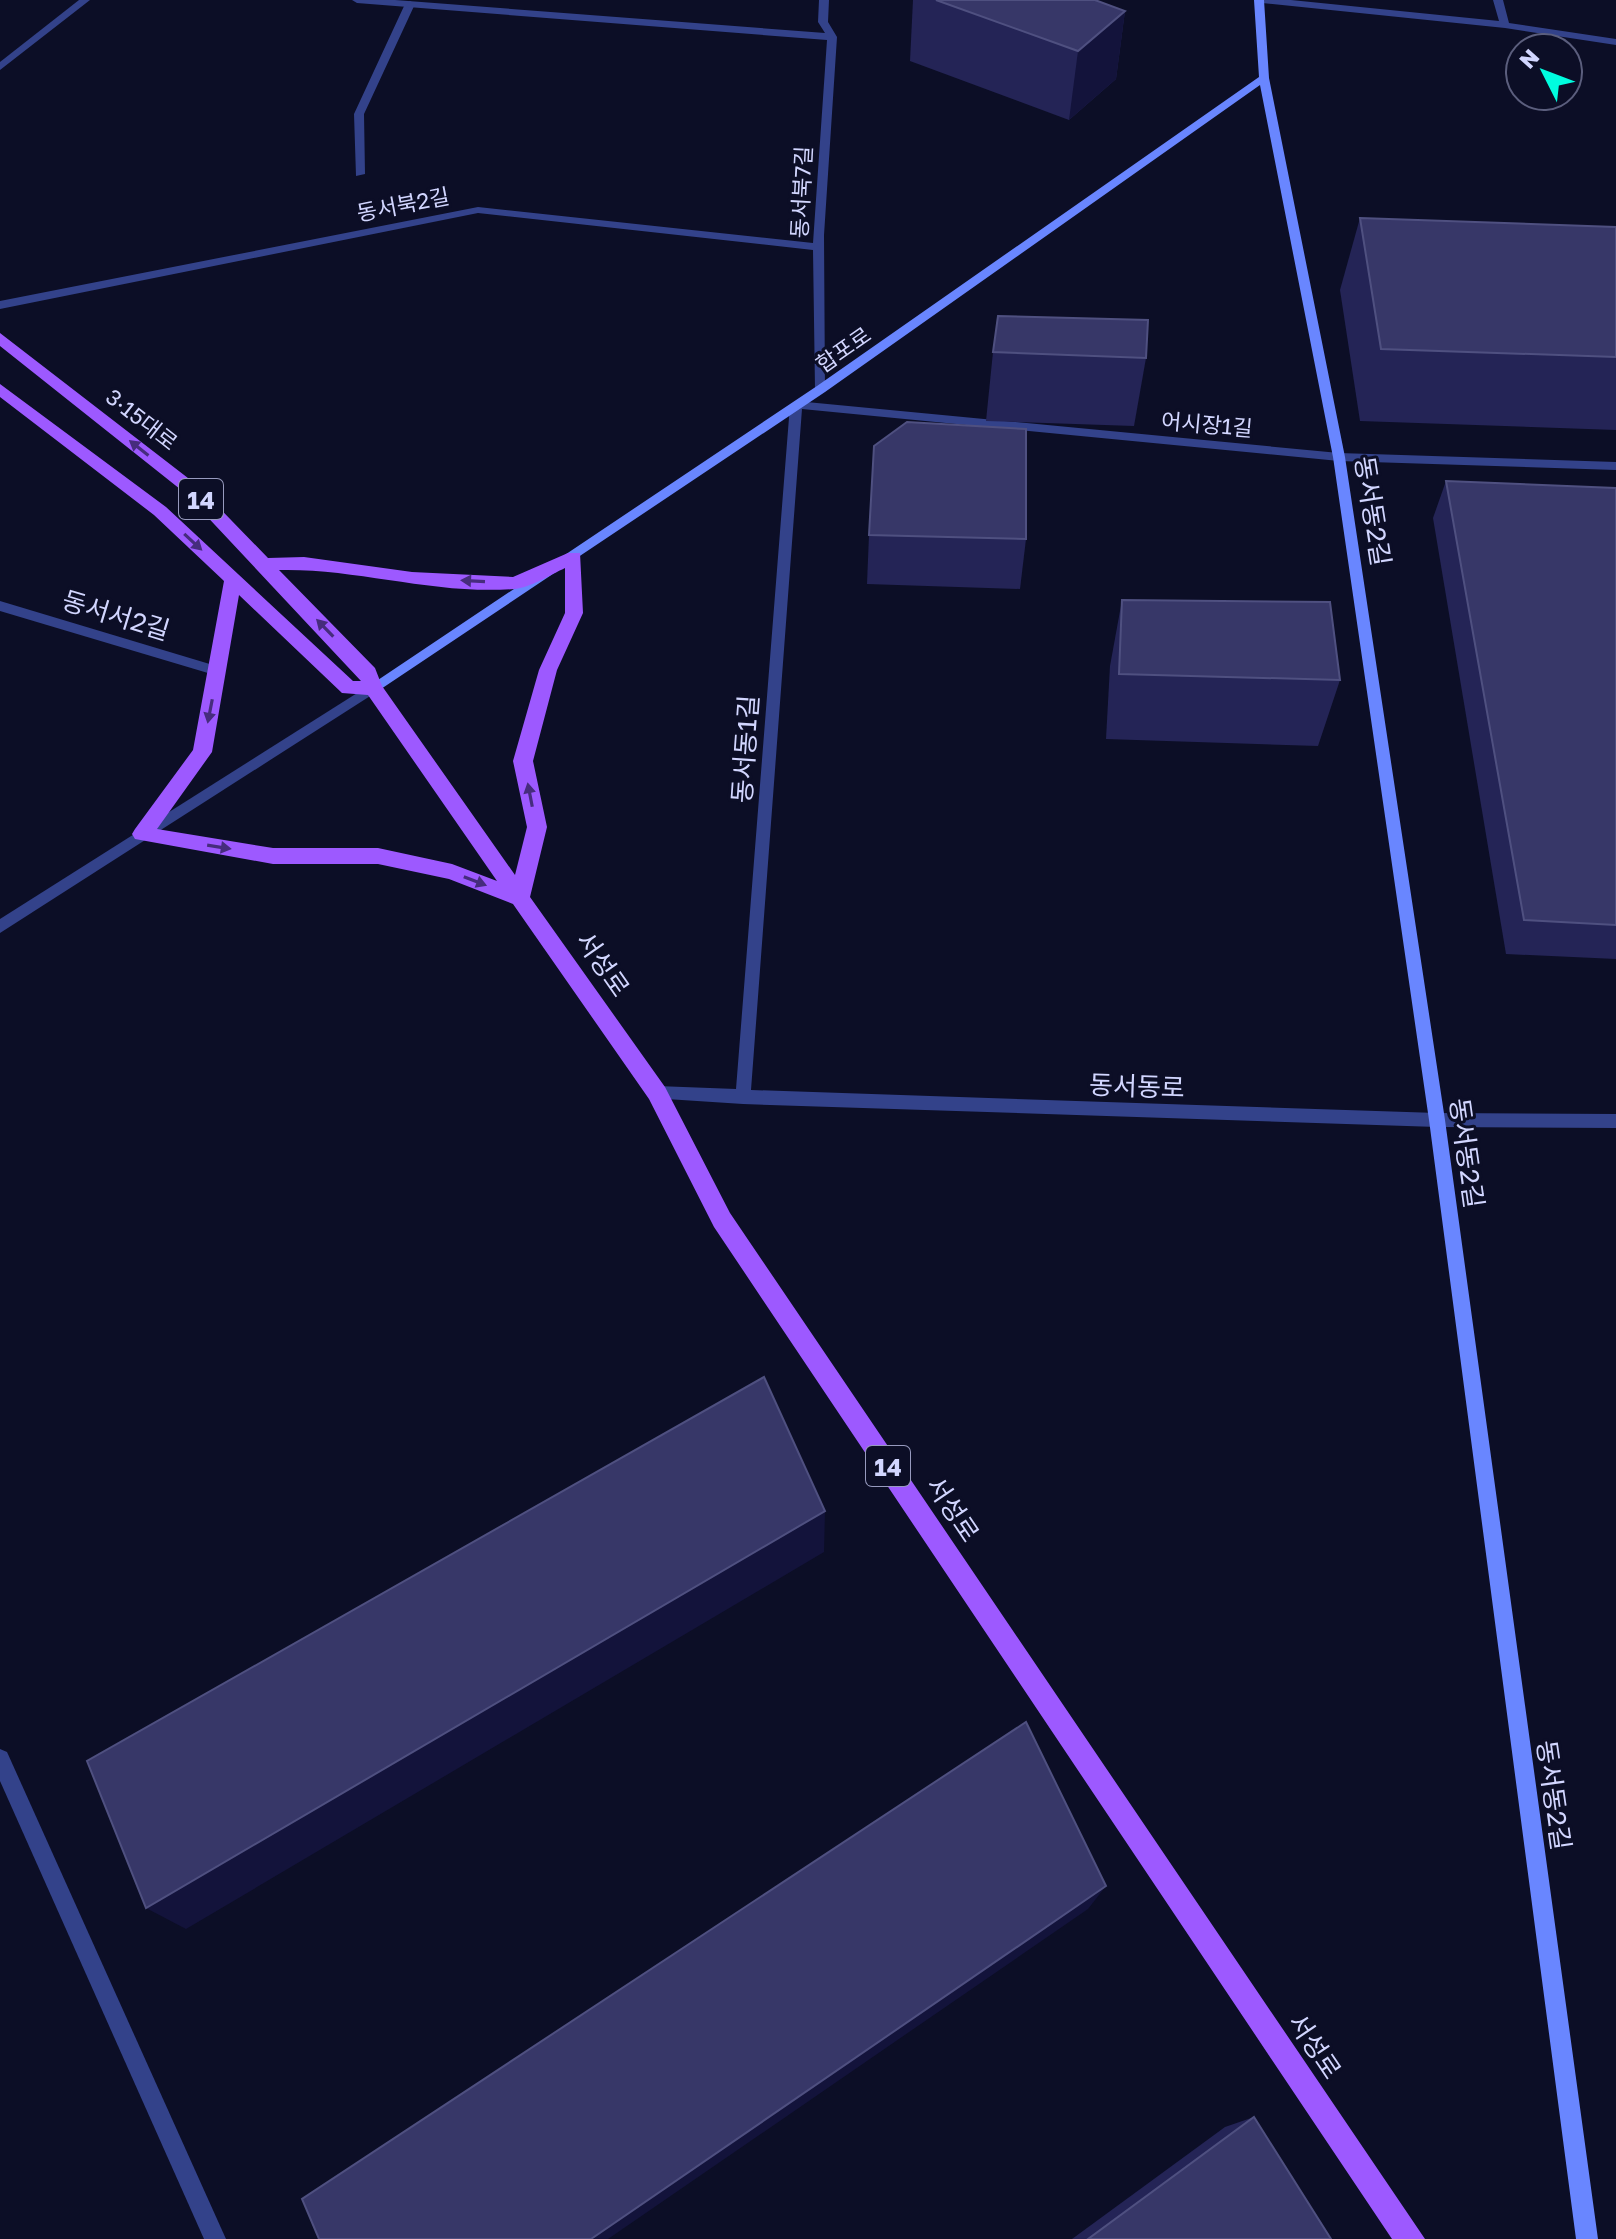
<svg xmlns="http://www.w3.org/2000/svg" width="1616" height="2239" viewBox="0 0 1616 2239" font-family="'Golos Text','Noto Sans KR',sans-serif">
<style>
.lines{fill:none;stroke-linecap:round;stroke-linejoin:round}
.service{fill:#33428a;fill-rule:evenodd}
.minor{fill:#33428a;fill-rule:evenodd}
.secondary{fill:#6986ff;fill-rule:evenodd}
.primary{fill:#9d59ff;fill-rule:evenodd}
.wall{fill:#242456}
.shaded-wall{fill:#13133b}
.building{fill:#373768;stroke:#4f5080;stroke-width:2}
.oneway{fill:#462c7d}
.labels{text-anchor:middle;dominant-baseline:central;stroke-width:6;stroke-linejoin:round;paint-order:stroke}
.far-street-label{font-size:22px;fill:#d2d6ff;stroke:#0c0e26}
.shield{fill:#0c0e26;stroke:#979abe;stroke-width:2}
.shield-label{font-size:24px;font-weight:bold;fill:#d2d6ff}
.street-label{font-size:26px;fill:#d2d6ff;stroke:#0c0e26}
</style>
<rect width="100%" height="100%" fill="#0c0e26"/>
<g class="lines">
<g class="service">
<path d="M1257 0H1291L1499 21 1493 0H1503L1509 23 1616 39V45L1505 28 1262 3Z"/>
<path d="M410 1 415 4 364 114 365 174 356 176 354 114 405 4Z"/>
</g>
<g class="minor">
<path d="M79 0H90L0 70V62Z"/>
<path d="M352 0H395L825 33 818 22 819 0H829L828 22 837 37 824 235 825 392H817L815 389 813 250 478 213 0 309V301L478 207 813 243 827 40 357 3Z"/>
<path d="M796 401 1339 453 1616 462V470L1339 461 802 409 751 1090 1437 1113 1616 1114V1128L1437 1127 743 1104 651 1098 649 1093 651 1088 657 1086 736 1089 790 405Z"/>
<path d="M0 601 223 668 225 671 218 676 0 611Z"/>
<path d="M373 683 378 685V691L0 933V919Z"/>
<path d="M0 1749 7 1752 226 2239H204L0 1781Z"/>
</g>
<path class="secondary" d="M1254 0H1264L1269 78 1345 457 1445 1120 1598 2239H1576L1429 1120 1333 457 1260 85 825 392 378 691 373 693 366 688 817 386 1259 77Z"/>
<path class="primary" d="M0 333 197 485 268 558 304 557 412 572 513 577 568 553H580L583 613 557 670 533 761 547 827 530 897 665 1087 730 1213 1425 2239H1392L714 1227 649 1099 513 904 449 879 378 864H273L135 839 132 834 135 829 193 750 224 581 154 515 0 397V384L166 507 353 681H361L185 493 0 346ZM565 568V613L539 670 513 761 527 827 515 875 382 686 375 668 279 570C357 568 435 595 514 589 530 588 550 575 565 568ZM239 595 342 693 368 695 497 881 452 864 378 848H273L157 829 212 752Z"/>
</g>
<g class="wall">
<path d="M913 0H1095L1125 11 1116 79 1069 120 910 61Z"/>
<path d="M1360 218 1616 227V430L1360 421 1340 290Z"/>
<path d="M993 352 1146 358 1134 426 986 421Z"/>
<path d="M1446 481 1616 488V959L1506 954 1433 518Z"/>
<path d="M869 535 1026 539 1020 589 867 584Z"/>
<path d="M1122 600 1340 680 1318 746 1106 739 1110 666Z"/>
<path d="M1254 2117 1331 2239H1072L1225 2127Z"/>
</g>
<g class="shaded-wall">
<path d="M1125 11 1116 79 1069 120 1078 51Z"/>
<path d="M825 1511 824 1552 186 1929 146 1908Z"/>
<path d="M1106 1886 1088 1909 608 2239H591Z"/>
</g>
<g class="building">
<path d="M936 0H1095L1125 11 1078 51Z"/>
<path d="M1360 218 1616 227V357L1381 349Z"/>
<path d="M998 316 1148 320 1146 358 993 352Z"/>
<path d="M907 422 1026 429V539L869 535 874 446Z"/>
<path d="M1446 481 1616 488V925L1524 920Z"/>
<path d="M1122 600 1330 602 1340 680 1119 674Z"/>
<path d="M764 1377 825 1511 146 1908 87 1761Z"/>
<path d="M1026 1722 1106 1886 591 2239H319L302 2199Z"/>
<path d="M1254 2117 1331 2239H1088Z"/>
</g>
<defs><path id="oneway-solid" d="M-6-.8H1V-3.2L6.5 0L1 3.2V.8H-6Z" transform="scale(2)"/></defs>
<g class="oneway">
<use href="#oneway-solid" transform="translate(139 448) rotate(-142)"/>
<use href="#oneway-solid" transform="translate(193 542) rotate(43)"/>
<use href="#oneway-solid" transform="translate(473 581) rotate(-177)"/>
<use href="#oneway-solid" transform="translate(325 628) rotate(-134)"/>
<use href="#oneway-solid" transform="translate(210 711) rotate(101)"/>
<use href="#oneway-solid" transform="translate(530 795) rotate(-101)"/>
<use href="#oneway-solid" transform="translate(219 847) rotate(9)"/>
<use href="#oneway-solid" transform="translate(475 881) rotate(21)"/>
</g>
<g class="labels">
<g class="far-street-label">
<text transform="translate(801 192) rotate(-87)">동서북7길</text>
<text transform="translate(403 204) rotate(-11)">동서북2길</text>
<text transform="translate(843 349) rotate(-35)">합포로</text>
<text transform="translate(142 419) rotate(38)">3·15대로</text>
<text transform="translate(1207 424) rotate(5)">어시장1길</text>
</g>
<g class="shield">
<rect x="179" y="479" width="44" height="40" rx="6"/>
<rect x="866" y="1446" width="44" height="40" rx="6"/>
</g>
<g class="shield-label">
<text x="201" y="499">14</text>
<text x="888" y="1466">14</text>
</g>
<g class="street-label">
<text transform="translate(1373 511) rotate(81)">동서동2길</text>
<text transform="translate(116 615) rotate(17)">동서서2길</text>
<text transform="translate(745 749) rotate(-86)">동서동1길</text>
<text transform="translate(603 964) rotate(55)">서성로</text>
<text transform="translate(1137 1086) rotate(2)">동서동로</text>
<text transform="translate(1467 1153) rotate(82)">동서동2길</text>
<text transform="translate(953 1509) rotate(56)">서성로</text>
<text transform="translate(1554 1795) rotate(82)">동서동2길</text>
<text transform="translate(1315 2046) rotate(56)">서성로</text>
</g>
</g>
<g transform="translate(1544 72) rotate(312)"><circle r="38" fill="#0c0e26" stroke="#5b5e7d" stroke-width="2"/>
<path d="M0-6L14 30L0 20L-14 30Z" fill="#00fddf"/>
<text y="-12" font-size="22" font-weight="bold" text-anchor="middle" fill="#d2d6ff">N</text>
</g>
</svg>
